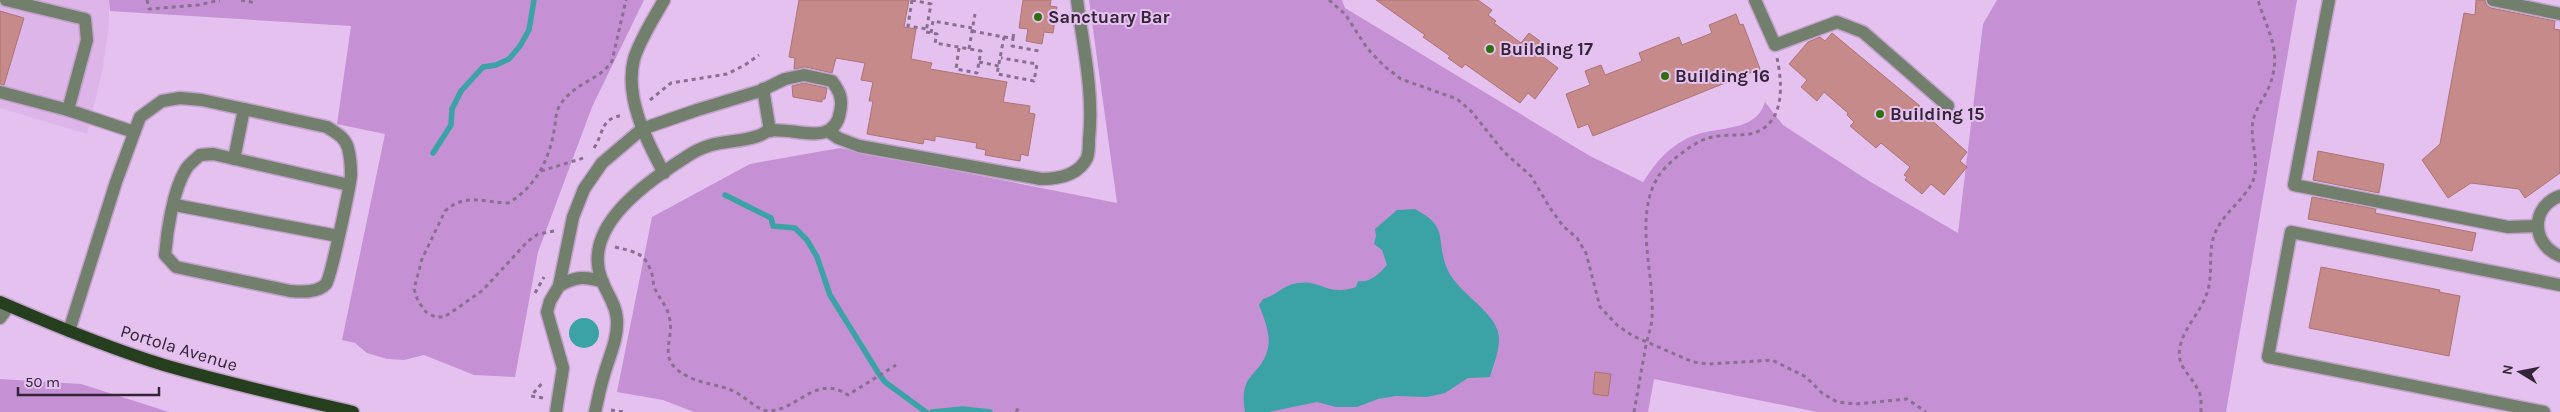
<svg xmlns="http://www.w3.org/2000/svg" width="2560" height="412" viewBox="0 0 2560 412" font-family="Karla,sans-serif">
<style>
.built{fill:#ddb5e9}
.green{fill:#c690d5}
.water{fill:#3ba3a6}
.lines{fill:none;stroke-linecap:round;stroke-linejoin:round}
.stream{stroke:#3ba3a6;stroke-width:5.5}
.building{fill:#c68a8a;stroke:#ad7374}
.minor-casing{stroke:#c1a2ca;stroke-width:15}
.major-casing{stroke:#c1a2ca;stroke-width:15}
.path{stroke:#88708f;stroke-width:3;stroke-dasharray:4 4;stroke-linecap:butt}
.minor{stroke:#717f6c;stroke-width:12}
.major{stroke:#253e1e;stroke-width:12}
.poi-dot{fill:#2d710e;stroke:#e5c1ef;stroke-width:2}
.labels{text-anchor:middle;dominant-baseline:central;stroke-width:4;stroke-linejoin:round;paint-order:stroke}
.poi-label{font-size:18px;font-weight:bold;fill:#332537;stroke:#e5c1ef;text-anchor:start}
.street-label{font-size:18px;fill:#332537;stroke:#e5c1ef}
</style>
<rect width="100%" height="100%" fill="#e5c1ef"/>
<path class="built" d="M0 0H109V26L102 72 87 134 0 108Z"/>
<g class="green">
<path d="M109 0H644L592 107 538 252 515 377 474 375 424 355 404 360 387 359 367 353 355 343 342 340 385 134 337 124 351 26 110 11Z"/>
<path d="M1089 0H1342L1345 8 1590 156 1643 182C1655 164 1666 149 1686 139 1714 124 1755 135 1765 102L1783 125 1869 181 1958 233 1983 24 1997 0H2297L2226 412H1817L1654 379 1648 412H694L663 400 617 392 652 217 750 164 840 148 1117 203Z"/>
<path d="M0 379 81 384 169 412H0Z"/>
</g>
<g class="water">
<path d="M1415 209C1449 227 1436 238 1446 266 1455 291 1489 307 1497 329 1503 343 1494 363 1490 377L1468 378 1445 393 1427 397 1396 396 1378 399 1357 407H1336L1317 402 1269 412H1245C1238 371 1261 378 1268 348 1271 334 1264 318 1259 305L1263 299C1277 295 1283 285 1298 283 1321 279 1327 297 1356 287L1358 281C1370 283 1379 274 1387 265L1382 250 1374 244 1376 236 1375 229 1397 210Z"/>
<circle cx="584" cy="333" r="15"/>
</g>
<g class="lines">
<g class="stream">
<path d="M433 153 451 125 452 109 461 91 483 67 496 65 509 59 520 46 529 30 534 0"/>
<path d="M725 195 771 218 773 226 795 228 807 240 817 257 830 295 879 374 885 382 926 412"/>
<path d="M932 412 963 409 990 412"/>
</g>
</g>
<g class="building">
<path d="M799 0H909L904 27 916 29 911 59 932 63 930 69 1007 82 1003 102 1030 106 1029 113 1035 114 1028 156 1021 154 1020 161 985 155 986 150 976 148 977 143 935 136V141L924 139 923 144 867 134 873 101H869L873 82 861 80 865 63 836 58 832 73 806 67 794 69 795 58 789 57Z"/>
<path d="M1023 0H1051L1050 6 1057 7 1053 33 1044 32 1042 44 1026 41 1028 29 1019 28Z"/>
<path d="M1376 0H1478L1492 10 1488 15 1496 21 1494 23 1521 43 1529 33 1544 44 1538 53 1558 68 1535 99 1528 93 1520 103 1465 64 1462 68 1448 58 1450 56 1423 37 1425 35Z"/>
<path d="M2476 0H2485L2487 6 2491 8 2555 21 2554 29 2560 30V173L2525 198 2519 189 2471 183 2448 198 2422 160 2440 144 2464 13 2475 15Z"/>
<path d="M0 11 24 18 4 85 0 84Z"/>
<path d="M1736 14 1740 25 1743 24 1760 69 1593 136 1588 124 1578 128 1566 94 1590 85 1585 71 1601 65 1605 75 1642 61 1639 53 1679 37 1682 45 1712 33 1709 25Z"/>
<path d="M1832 33 1920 106 1918 108 1967 152 1960 161 1967 167 1944 195 1931 184 1922 194 1905 180 1907 177 1904 175 1910 167 1881 143 1876 148 1850 126 1854 122 1847 115 1848 113 1824 92 1817 101 1801 87 1807 80 1789 64 1808 42 1820 37 1825 41Z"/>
<path d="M804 83 827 88 825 99H822V102L793 97 792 86Z"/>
<path d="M2318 151 2384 164 2379 193 2313 180Z"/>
<path d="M2312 197 2376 209 2375 213 2476 233 2472 251 2308 219Z"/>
<path d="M2321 267 2440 290 2439 292 2460 296 2449 356 2309 328Z"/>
<path d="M1595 372 1611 374 1608 396 1593 394Z"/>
</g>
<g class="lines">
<defs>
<g id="minor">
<path d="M6 0 85 19 87 40 68 110 134 132"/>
<path d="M1755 0 1775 45 1837 22 1863 32 1948 106"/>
<path d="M2329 0 2294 185 2508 227 2537 226"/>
<path d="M2493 0 2560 14"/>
<path d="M763 89 770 131"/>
<path d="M0 92 68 110"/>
<path d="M828 131 838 138 859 146 1041 179C1058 179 1078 176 1087 158 1089 153 1089 144 1089 139 1094 93 1083 46 1077 0"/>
<path d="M234 159 244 109"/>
<path d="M664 173C647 142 624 97 634 59 640 39 654 18 664 0"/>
<path d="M2560 196C2530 207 2531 244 2560 256"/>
<path d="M175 205 338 236"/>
<path d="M559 286C576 276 586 276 603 282"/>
<path d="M0 318 9 306"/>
<path d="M69 331 116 182 140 117 162 101 180 98 202 100 327 127C336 133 345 137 348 148 350 156 351 167 351 175 350 187 331 277 326 284 318 293 301 292 290 291L176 267 165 255C167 231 173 190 186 169 189 164 196 159 200 155L213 154 349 185"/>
<path d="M556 412 563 368 547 312 550 301 559 286 573 217 584 189 602 163 642 129 697 110 760 91 785 79 804 75 832 81C840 92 843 99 840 112 834 150 790 125 768 131 765 132 762 135 758 136 730 145 714 138 686 157 649 181 582 225 601 278 606 293 616 303 617 320 618 339 609 357 604 375 600 387 598 400 595 412"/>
<path d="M2544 412 2268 357 2291 232 2560 285"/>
</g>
<path id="major" d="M0 302C53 325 108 348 164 365 226 383 289 397 353 412"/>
</defs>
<use href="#minor" class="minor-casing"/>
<use href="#major" class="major-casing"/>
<g class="path">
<path d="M147 0 149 9 198 5 220 0"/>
<path d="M241 0 256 3"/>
<path d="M912 0 931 4 926 32 937 34 935 43 981 51 977 73 956 69 959 48"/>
<path d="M912 0 908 26 927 29"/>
<path d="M1329 0 1345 14 1367 48 1384 66 1401 79 1457 99 1471 111 1504 152 1531 176 1550 208 1563 226 1577 238 1586 253 1600 307 1617 325 1633 336 1693 362 1708 364 1772 360 1806 377 1822 393 1837 402 1856 404 1907 399 1926 412"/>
<path d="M972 31 1004 37 997 74 1034 81 1037 64 1001 58"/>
<path d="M931 33 933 21 972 28"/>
<path d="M1004 37 1013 38 1012 46 1039 51"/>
<path d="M1013 38 1014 32"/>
<path d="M969 49 975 14"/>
<path d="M979 62 999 66"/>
<path d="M650 100 671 83 727 74 745 65 759 55"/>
<path d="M594 148C605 131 599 119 624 115"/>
<path d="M541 171 587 157"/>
<path d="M554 231 538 234 528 241 483 290 459 307 444 317H435L426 312 418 301 414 289 422 259 445 211C465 193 483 202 508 203 535 188 549 160 554 131 556 122 555 113 560 105 576 81 599 81 612 61L626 0"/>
<path d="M615 247C635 252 645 252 652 274 653 279 653 284 655 289 659 298 667 306 669 316 676 340 654 359 687 376 701 384 717 384 731 390 744 395 754 408 767 411 796 412 816 373 848 395L896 365"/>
<path d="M535 293 544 277"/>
<path d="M543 398 531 396 544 381"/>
<path d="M611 410 624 412"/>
<path d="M1016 412 1019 407"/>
<path d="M1634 412C1638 390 1642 367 1646 345 1648 336 1651 328 1652 319 1655 273 1633 218 1658 177 1665 164 1694 142 1708 138 1722 134 1736 136 1750 134 1785 126 1783 86 1777 58"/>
<path d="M2201 412C2201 405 2202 396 2198 390 2190 373 2176 367 2180 347 2184 327 2201 312 2207 293 2214 273 2207 252 2215 233 2223 214 2241 202 2251 185 2262 165 2249 142 2253 121 2255 110 2264 98 2269 87 2283 52 2268 33 2258 0"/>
</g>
<use href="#minor" class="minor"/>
<use href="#major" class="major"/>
</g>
<g class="poi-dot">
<circle cx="1038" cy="17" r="5"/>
<circle cx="1490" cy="49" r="5"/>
<circle cx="1665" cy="76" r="5"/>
<circle cx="1880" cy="114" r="5"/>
</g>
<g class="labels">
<g class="poi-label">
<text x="1048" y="17">Sanctuary Bar</text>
<text x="1500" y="49">Building 17</text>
<text x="1675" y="76">Building 16</text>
<text x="1890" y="114">Building 15</text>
</g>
<g class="street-label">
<text transform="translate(179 348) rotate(17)">Portola Avenue</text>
</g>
</g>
<g transform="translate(2520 372) rotate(280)" stroke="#e5c1ef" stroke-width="4" paint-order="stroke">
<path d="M0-4L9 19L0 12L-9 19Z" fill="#332537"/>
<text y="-8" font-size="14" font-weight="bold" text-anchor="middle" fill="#332537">N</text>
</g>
<path d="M18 387v8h141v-8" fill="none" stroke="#332537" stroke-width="2.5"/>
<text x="25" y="387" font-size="15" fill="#332537" stroke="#e5c1ef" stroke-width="4" paint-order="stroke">50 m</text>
</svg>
